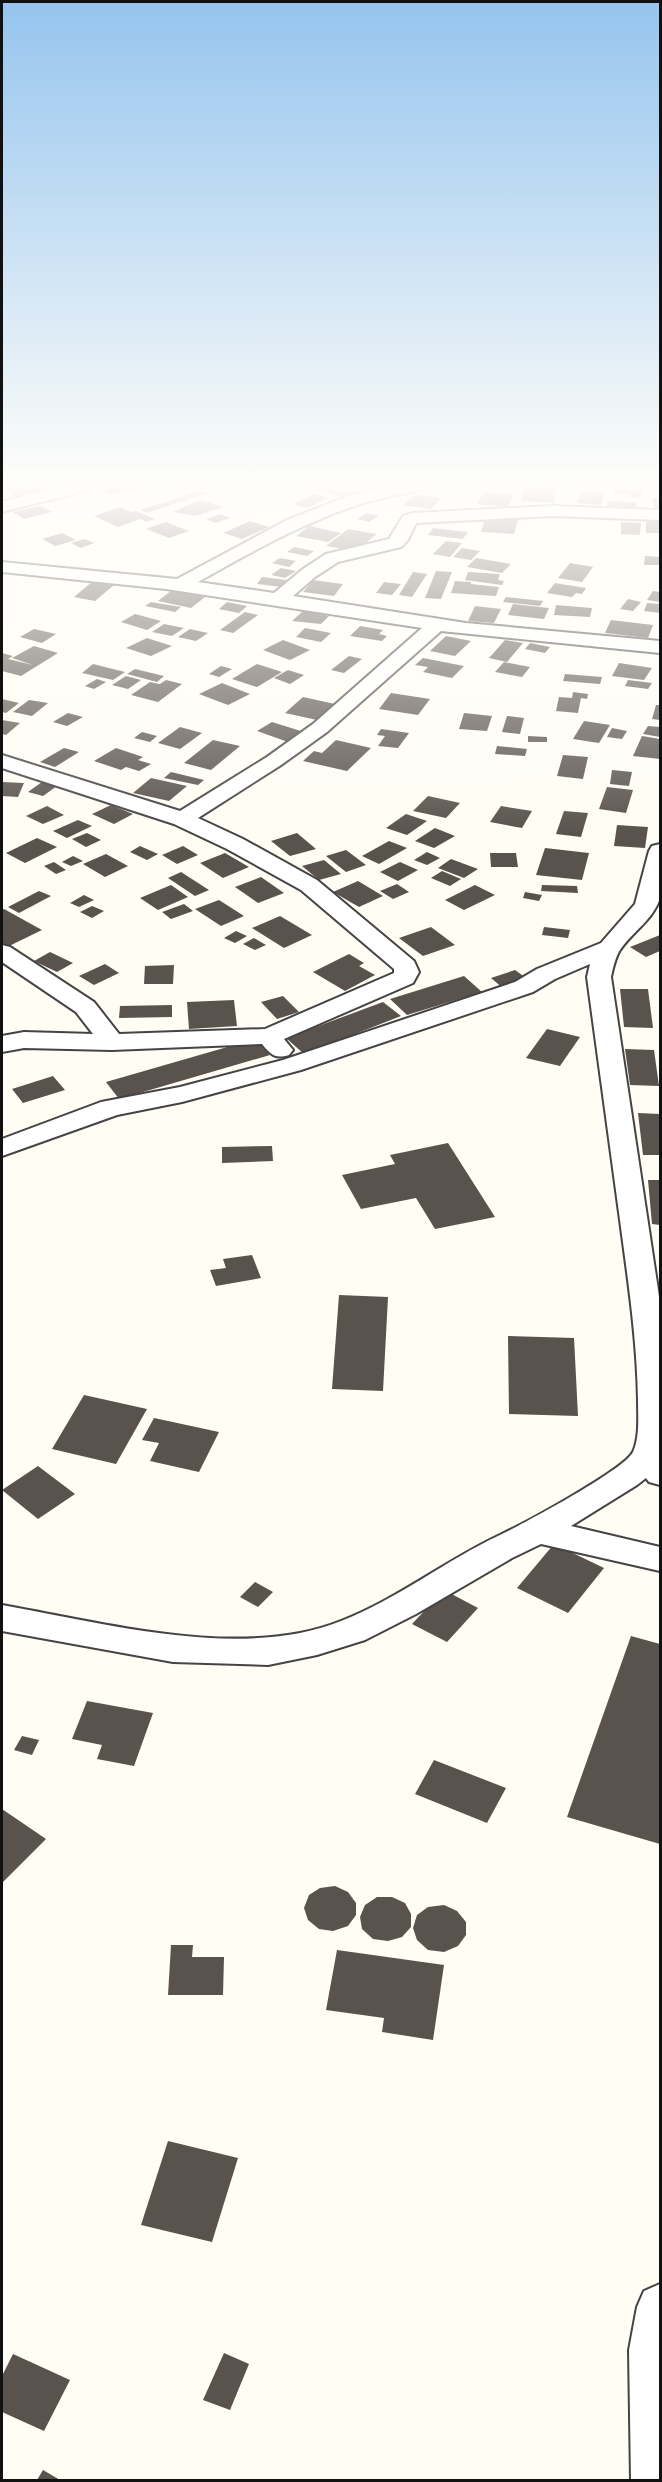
<svg xmlns="http://www.w3.org/2000/svg" width="662" height="2482" viewBox="0 0 662 2482" font-family="'Crimson Pro',serif">
<style>
.building{fill:#5a524d}
.lines{fill:none;stroke-linecap:round;stroke-linejoin:round}
.minor-casing{stroke:#444;stroke-width:4}
.minor{fill:#fff;fill-rule:evenodd}
</style>
<rect width="100%" height="100%" fill="#fffdf4"/>
<g class="building">
<path d="M2 486H48L50 489 13 496Z"/>
<path d="M107 486H130L134 490 109 495 100 488Z"/>
<path d="M324 486 353 494 345 498 316 490Z"/>
<path d="M524 486H557L554 503 521 501Z"/>
<path d="M615 488 643 490 641 498 626 497 627 494H614Z"/>
<path d="M582 490 606 492 601 505 577 503Z"/>
<path d="M199 491 207 493 147 513 140 510Z"/>
<path d="M484 492 514 494 508 507 477 504Z"/>
<path d="M314 494 328 498 307 508 293 504Z"/>
<path d="M415 494 442 498 431 509 404 505Z"/>
<path d="M652 498H660V513H655Z"/>
<path d="M200 500 223 507 195 516 173 512Z"/>
<path d="M607 501 636 502V513L607 512Z"/>
<path d="M41 506 52 512 24 519 13 512Z"/>
<path d="M120 507 131 512 136 511 155 519 147 522 140 519 118 527 94 516Z"/>
<path d="M367 513 379 516 369 522 357 519Z"/>
<path d="M221 514 231 518 215 523 206 519Z"/>
<path d="M485 518 518 520 514 534 481 532Z"/>
<path d="M250 521 269 527 242 539 223 533Z"/>
<rect x="646" y="521" width="14" height="12"/>
<path d="M166 522 189 531 169 538 146 529Z"/>
<path d="M621 522 641 523 640 535 621 534Z"/>
<path d="M309 526 341 533 328 542 296 536Z"/>
<path d="M433 528 468 532 463 539 428 535Z"/>
<path d="M348 529 377 534 355 551 326 546Z"/>
<path d="M62 533 76 540 55 546 42 539Z"/>
<path d="M84 539 94 543 81 548 71 543Z"/>
<path d="M446 541 462 543 450 557 433 554Z"/>
<path d="M294 547 314 551 307 556 287 552Z"/>
<path d="M462 548 480 551 471 560 453 557Z"/>
<path d="M645 556 660 557V565H644Z"/>
<path d="M280 558 296 561 289 567 272 563Z"/>
<path d="M476 558 511 564 502 573 467 567Z"/>
<path d="M570 563 593 567 582 582 558 578Z"/>
<path d="M281 568 296 571 285 578 271 575Z"/>
<path d="M436 571 452 572 441 599 425 598Z"/>
<path d="M413 572 427 574 412 597 399 595Z"/>
<path d="M468 572 500 574 498 580 504 581 502 585 465 580Z"/>
<path d="M262 577 287 580 282 587 257 584Z"/>
<path d="M313 580 343 584 334 596 303 592Z"/>
<path d="M93 581 114 585 95 601 74 597Z"/>
<path d="M455 581 471 582V584L499 587 496 596 451 593Z"/>
<path d="M384 582 401 584 392 595 376 593Z"/>
<path d="M555 583 586 588 582 594 576 593 572 597 547 593Z"/>
<path d="M172 590 205 597 191 608 158 601Z"/>
<path d="M653 591 660 592V602L647 600Z"/>
<path d="M506 597 543 601 540 606 503 602Z"/>
<path d="M628 599 641 602 633 611 620 609Z"/>
<path d="M151 602 181 607 175 612 145 606Z"/>
<path d="M227 602 247 606 239 613 219 609Z"/>
<path d="M647 603 660 604V613L644 611Z"/>
<path d="M513 604 549 608 544 619 508 615Z"/>
<path d="M556 605 592 608 590 617 554 615Z"/>
<path d="M475 606 501 609 494 623 468 621Z"/>
<path d="M303 611 329 616 321 624 292 621Z"/>
<path d="M245 612 258 615 233 633 220 630Z"/>
<path d="M135 614 161 621 147 630 121 622Z"/>
<path d="M611 620 653 625 648 638 605 633Z"/>
<path d="M164 624 184 628 172 636 152 632Z"/>
<path d="M360 626 383 630 379 634 387 636 382 641 350 636Z"/>
<path d="M305 628 331 633 321 642 296 637Z"/>
<path d="M34 629 56 634 42 643 20 637Z"/>
<path d="M190 629 208 633 196 641 178 637Z"/>
<path d="M446 636 471 641 455 656 430 651Z"/>
<path d="M147 638 172 646 151 656 126 648Z"/>
<path d="M283 640 310 650 290 660 263 650Z"/>
<path d="M505 640 523 643 507 662 489 658Z"/>
<path d="M530 643 550 647 545 653 525 649Z"/>
<path d="M34 646 58 653 21 676 2 671V653L13 656 8 659 33 665 12 658Z"/>
<path d="M349 656 362 659 344 673 331 670Z"/>
<path d="M423 658 464 666 452 678 423 672 428 667 415 665Z"/>
<path d="M504 662 530 667 522 677 495 672Z"/>
<path d="M619 663 652 668 644 680 612 676Z"/>
<path d="M93 664 125 672 113 680 82 673Z"/>
<path d="M257 664 282 672 257 687 232 679Z"/>
<path d="M221 666 232 669 219 677 209 674Z"/>
<path d="M135 669 164 676 157 682 127 674Z"/>
<path d="M288 670 304 675 290 684 274 678Z"/>
<path d="M565 674 602 677 600 684 563 681Z"/>
<path d="M126 676 141 680 128 689 112 685Z"/>
<path d="M97 679 106 682 94 689 85 686Z"/>
<path d="M166 680 182 684 158 702 131 695 150 682 160 684Z"/>
<path d="M628 680 652 683 648 689 625 686Z"/>
<path d="M222 683 250 694 228 705 199 694Z"/>
<path d="M573 692 588 694 587 699 581 698 578 713 556 711 559 697 572 698Z"/>
<path d="M391 693 430 699 418 715 379 709Z"/>
<path d="M303 697 335 704 317 720 285 713Z"/>
<path d="M2 699 19 703 6 713 2 712Z"/>
<path d="M29 700 48 703 32 716 13 712Z"/>
<path d="M656 705H660V720L652 719Z"/>
<path d="M68 713 83 717 67 726 53 722Z"/>
<path d="M464 713 492 716 487 731 459 729Z"/>
<path d="M507 716 524 718 520 734 502 732Z"/>
<path d="M2 720 20 723 6 735 2 734Z"/>
<path d="M584 721 610 725 599 743 573 739Z"/>
<path d="M272 722 304 732 288 742 257 731Z"/>
<path d="M648 726 660 727V737L643 734Z"/>
<path d="M180 727 202 733 180 749 158 743Z"/>
<path d="M612 728 627 731 622 739 607 737Z"/>
<path d="M381 729 409 733 398 748 378 746 385 736 377 735Z"/>
<path d="M142 732 157 736 150 742 134 738Z"/>
<path d="M528 736 547 737V742H528Z"/>
<path d="M642 736 660 739V759L633 756Z"/>
<path d="M213 740 240 746 211 770 184 763Z"/>
<path d="M336 740 371 748 347 771 303 761 314 751 322 753Z"/>
<path d="M497 746 527 749 525 756 495 754Z"/>
<path d="M64 748 79 752 55 767 40 762Z"/>
<path d="M116 748 143 757 138 760 151 764 139 771 126 767 121 770 94 761Z"/>
<path d="M563 755 588 757 583 779 557 776Z"/>
<path d="M612 770 632 772 629 786 610 784Z"/>
<path d="M171 772 204 780 198 785 164 778Z"/>
<path d="M151 778 187 786 169 801 133 793Z"/>
<path d="M2 782 24 783 18 797 2 796Z"/>
<path d="M42 782 57 786 43 796 28 792Z"/>
<path d="M607 787 633 790 626 813 599 809Z"/>
<path d="M428 796 460 803 446 818 413 811Z"/>
<path d="M111 805 133 814 114 824 92 814Z"/>
<path d="M47 806 64 815 43 824 26 816Z"/>
<path d="M501 806 532 811 522 828 490 822Z"/>
<path d="M564 811 588 813 581 837 556 834Z"/>
<path d="M406 814 427 821 407 835 386 828Z"/>
<path d="M78 820 92 826 67 838 53 831Z"/>
<path d="M617 825 648 827 645 848 614 846Z"/>
<path d="M435 828 455 836 434 848 415 841Z"/>
<path d="M87 833 101 840 86 847 72 839Z"/>
<path d="M297 833 316 849 290 856 271 841Z"/>
<path d="M37 838 57 847 25 863 6 853Z"/>
<path d="M389 841 407 848 379 864 362 856Z"/>
<path d="M140 846 158 854 147 860 130 852Z"/>
<path d="M183 846 198 855 177 864 162 855Z"/>
<path d="M545 848 589 853 582 880 536 875Z"/>
<path d="M346 850 366 865 346 872 326 856Z"/>
<path d="M427 852 440 858 427 865 414 860Z"/>
<path d="M225 853 249 867 223 878 200 863Z"/>
<path d="M490 853H516L518 867H491Z"/>
<path d="M106 854 128 866 105 877 83 864Z"/>
<path d="M73 856 83 861 71 866 62 862Z"/>
<path d="M451 859 478 869 464 878 438 868Z"/>
<path d="M324 860 341 874 319 880 302 866Z"/>
<path d="M54 862 66 870 56 874 44 866Z"/>
<path d="M400 862 418 870 398 881 380 872Z"/>
<path d="M442 871 461 879 450 886 431 878Z"/>
<path d="M181 872 209 890 195 896 168 878Z"/>
<path d="M261 877 284 893 258 903 235 887Z"/>
<path d="M358 881 383 896 359 907 333 892Z"/>
<path d="M397 884 409 892 393 899 380 891Z"/>
<path d="M171 885 188 897 158 910 140 898Z"/>
<path d="M475 885 495 895 464 910 445 900Z"/>
<path d="M542 885 577 886 578 893 541 891Z"/>
<path d="M39 891 51 896 19 913 8 907Z"/>
<path d="M525 892 542 895 539 901 523 898Z"/>
<path d="M84 895 94 900 79 907 70 903Z"/>
<path d="M219 900 244 916 221 926 195 909Z"/>
<path d="M184 904 193 911 171 919 162 912Z"/>
<path d="M92 906 104 911 92 918 80 912Z"/>
<path d="M4 909 42 930 5 948 2 946V910Z"/>
<path d="M280 916 312 935 284 948 252 928Z"/>
<path d="M431 927 455 945 423 956 399 938Z"/>
<path d="M544 927 570 930 568 938 542 935Z"/>
<path d="M236 931 247 936 235 943 224 938Z"/>
<path d="M660 935V951L646 957 630 947Z"/>
<path d="M254 938 266 945 255 950 243 944Z"/>
<path d="M50 952 73 963 57 972 34 961Z"/>
<path d="M349 954 364 963 359 966 375 975 345 991 313 972Z"/>
<path d="M105 964 119 973 94 985 79 976Z"/>
<path d="M174 965 173 984H144L145 966Z"/>
<path d="M515 970 529 980 504 989 491 978Z"/>
<path d="M464 976 482 992 407 1015 390 999Z"/>
<path d="M620 989H648L653 1028 624 1027Z"/>
<path d="M283 996 299 1012 277 1019 261 1002Z"/>
<path d="M234 1000 237 1026 189 1029 187 1002Z"/>
<path d="M383 1002 401 1016 304 1054 286 1038Z"/>
<path d="M172 1005V1017L119 1018 120 1006Z"/>
<path d="M547 1029 580 1037 560 1066 526 1058Z"/>
<path d="M255 1039 270 1055 119 1099 106 1082Z"/>
<path d="M625 1049 654 1050 659 1086 630 1085Z"/>
<path d="M53 1076 65 1090 23 1103 12 1089Z"/>
<path d="M638 1113 660 1114V1155H643Z"/>
<path d="M448 1143 495 1217 435 1229 416 1198 361 1209 342 1175 395 1164 390 1155Z"/>
<path d="M272 1146 273 1161 222 1163V1147Z"/>
<path d="M648 1180H660V1225L652 1224Z"/>
<path d="M252 1255 261 1278 216 1286 210 1270 226 1268 223 1259Z"/>
<path d="M339 1295 388 1297 383 1391 332 1389Z"/>
<path d="M508 1336 574 1338 578 1416 509 1414Z"/>
<path d="M84 1395 147 1409 116 1464 52 1449Z"/>
<path d="M154 1418 219 1432 199 1472 150 1461 159 1443 142 1440Z"/>
<path d="M38 1466 75 1494 38 1519 2 1490Z"/>
<path d="M554 1544 604 1568 568 1613 517 1588Z"/>
<path d="M255 1582 273 1592 258 1607 240 1597Z"/>
<path d="M444 1590 478 1608 447 1642 412 1624Z"/>
<path d="M631 1636 660 1644V1844L567 1817Z"/>
<path d="M87 1701 153 1713 134 1766 97 1759 102 1745 72 1739Z"/>
<path d="M22 1736 39 1740 32 1755 14 1750Z"/>
<path d="M434 1760 506 1788 487 1823 415 1794Z"/>
<path d="M2 1809 46 1839 2 1883Z"/>
<path d="M335 1886 348 1892 356 1903V1915L348 1926 333 1931 319 1929 308 1920 304 1908 309 1895 320 1888Z"/>
<path d="M377 1897H392L405 1903 411 1914V1927L402 1937 388 1941 373 1939 362 1929 360 1917 365 1905Z"/>
<path d="M444 1905 457 1911 466 1922V1935L458 1946 444 1952 428 1950 417 1940 413 1928 417 1915 428 1907Z"/>
<path d="M171 1945H193L192 1957H224L223 1995H168Z"/>
<path d="M337 1950 444 1965 433 2040 382 2032 384 2018 326 2010Z"/>
<path d="M168 2141 238 2158 212 2242 141 2225Z"/>
<path d="M224 2353 249 2364 230 2410 203 2400Z"/>
<path d="M13 2354 70 2380 44 2431 2 2412V2376Z"/>
<path d="M43 2470 60 2480H37Z"/>
</g>
<g class="lines">
<defs>
<g id="minor">
<path d="M62 486H91L89 490 2 512V502Z"/>
<path d="M385 486H422L420 490C399 495 377 498 357 505 301 524 249 553 198 582L274 593 303 569 326 554 389 539 403 516 413 513 552 506 660 510V520L552 516 416 523 408 540 401 547 338 562 315 577 293 596 466 623 660 641V653L441 631 327 732 281 765 198 818 243 839 317 880 414 961 419 972 413 983 284 1039 293 1050 289 1055C275 1059 271 1055 262 1044L112 1050 24 1048 2 1052V1036L24 1032 93 1034 76 1012 2 962V945L10 947 94 1002 119 1034 265 1029 394 973V969L301 890 227 849 174 824 2 768V755L180 811 267 757 313 724 422 628 166 589 2 572V562L177 579 287 520 346 497Z"/>
<path d="M660 844V898C653 920 633 931 620 950 615 958 613 968 611 977L660 1303V1485L649 1482 646 1478 637 1485 571 1526 660 1547V1571L541 1544 512 1558 416 1614 365 1640 317 1655 268 1665 173 1662 2 1631V1605C105 1623 241 1661 341 1621 398 1599 446 1560 500 1535 523 1524 624 1470 633 1452 640 1437 638 1415 638 1400 637 1339 628 1280 620 1220 609 1139 598 1058 587 977L590 964 555 979 533 992 301 1070 182 1102 117 1115 2 1156V1139L101 1102 180 1087 283 1060 515 982 537 969 601 943 635 904 649 851 652 846Z"/>
<path d="M660 2284V2480H631L629 2350 637 2307 644 2291Z"/>
</g>
</defs>
<use href="#minor" class="minor-casing"/>
<use href="#minor" class="minor"/>
</g>
<linearGradient id="sky" x2="0" y2="1"><stop stop-color="#95c4ee"/><stop offset="0.58" stop-color="#fffefa"/><stop offset="1" stop-color="#fffefa" stop-opacity="0"/></linearGradient>
<rect width="662" height="834" fill="url(#sky)"/>
<rect width="662" height="2482" fill="none" stroke="#111111" stroke-width="6"/>
</svg>
